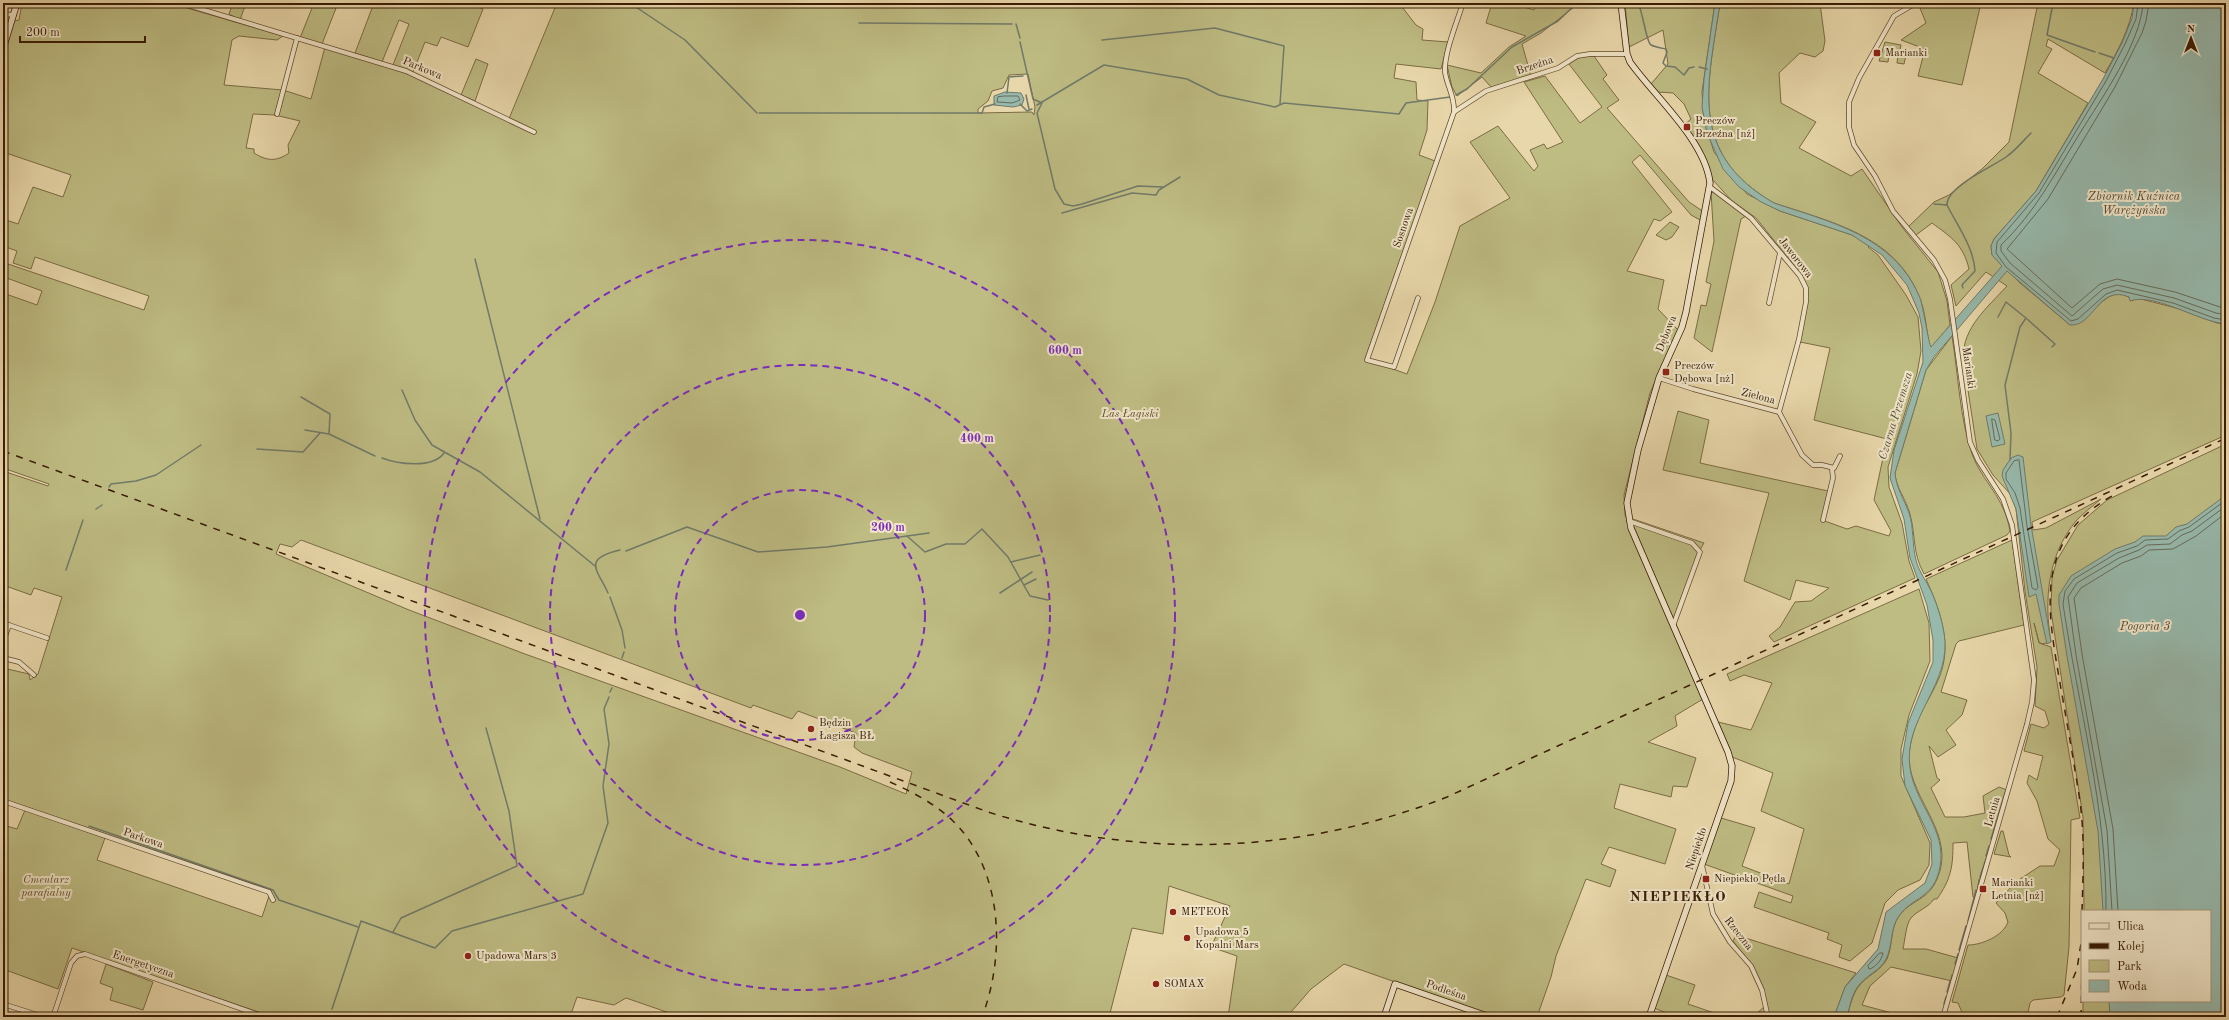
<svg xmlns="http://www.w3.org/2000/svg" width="2229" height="1020" viewBox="0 0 2229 1020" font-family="'Old Standard TT',serif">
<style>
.green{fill:#bebc83;stroke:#7c6c44;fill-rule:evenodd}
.water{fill:#97b9ac;stroke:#717a69}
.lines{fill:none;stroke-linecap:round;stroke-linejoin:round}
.shore{stroke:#686a58;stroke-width:1}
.stream{stroke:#717a69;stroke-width:1.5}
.street-casing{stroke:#654b2e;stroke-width:5.5}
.secondary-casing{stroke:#391c04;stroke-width:7}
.street{stroke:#f0e5c8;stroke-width:4}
.secondary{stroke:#f0e5c8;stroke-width:5.5}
.rail{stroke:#391c04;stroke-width:1.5;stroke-dasharray:7 7;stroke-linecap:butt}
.ring{fill:none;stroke:#7b2cbf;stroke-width:2;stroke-dasharray:7 5}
.poi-dot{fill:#8f2418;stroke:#f0e5c8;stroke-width:1.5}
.labels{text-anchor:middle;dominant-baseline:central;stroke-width:4;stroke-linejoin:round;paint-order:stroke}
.poi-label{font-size:11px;fill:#391c04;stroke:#f0e5c8;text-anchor:start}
.street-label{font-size:11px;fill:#391c04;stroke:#f0e5c8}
.park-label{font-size:11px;font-style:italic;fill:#614c2a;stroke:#f0e5c8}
.water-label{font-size:12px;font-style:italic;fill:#554b36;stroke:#f0e5c8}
.district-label{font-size:15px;font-weight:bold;letter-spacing:1px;fill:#391c04;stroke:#f0e5c8}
.centre{fill:#7b2cbf;stroke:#f0e5c8;stroke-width:2}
.ring-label{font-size:12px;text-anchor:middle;font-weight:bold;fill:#7b2cbf;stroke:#f0e5c8;stroke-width:4;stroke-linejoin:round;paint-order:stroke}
</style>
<rect width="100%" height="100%" fill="#e8d7aa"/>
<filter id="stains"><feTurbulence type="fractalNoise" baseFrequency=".005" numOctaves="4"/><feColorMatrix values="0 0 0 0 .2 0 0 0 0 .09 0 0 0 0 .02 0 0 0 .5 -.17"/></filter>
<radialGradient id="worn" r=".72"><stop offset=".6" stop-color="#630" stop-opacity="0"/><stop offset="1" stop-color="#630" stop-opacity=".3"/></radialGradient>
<g class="green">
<path d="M22 3H170L283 36 277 40 239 36 232 40 224 85 283 90 311 99 325 47 405 72 508 121 557 3H1399L1416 25 1423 29 1422 40 1448 42 1441 69 1396 64 1394 78 1416 82 1417 100 1428 101 1427 130 1419 155 1435 161 1365 359 1407 374 1435 302 1460 226 1510 198 1470 142 1498 126 1534 171 1538 166 1530 150 1544 144 1547 149 1563 142 1524 82 1545 76 1580 123 1602 107 1569 64 1580 57 1594 56 1607 75 1603 79 1619 100 1607 108 1689 202 1704 212 1702 221 1691 215 1640 155 1632 162 1672 212 1660 221 1654 219 1627 271 1664 280 1658 309 1678 330 1650 393 1624 495 1625 515 1703 699 1678 714 1675 716 1677 726 1648 742 1696 758 1687 787 1673 786 1671 797 1620 784 1614 808 1676 829 1665 864 1609 847 1601 864 1616 870 1610 887 1586 879 1556 956 1551 977 1537 1017H1495L1344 964 1311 989 1291 1012 1303 1017H1228L1237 956 1211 947 1230 906 1169 886 1163 934 1132 928 1109 1017H681L626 998 614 1005 577 997 570 1017H273L72 948 58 989 3 969V825L17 829 25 810 105 838 97 860 262 917 271 890 6 800 3 806V668L29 674 30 680 38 674 62 597 34 588 31 595 3 585V471L48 486 49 484 3 468V339L8 327 3 325V293L37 305 42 291 4 277 8 264 144 310 149 296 35 257 31 269 13 263 17 251 3 246V219L18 224 33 187 63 197 71 175 3 152V54L14 21 19 20ZM1028 74 1035 107 1034 115 1032 112 978 113V109L988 101 992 91 1003 88 1009 75ZM253 114 275 115 300 121 288 145 289 153C276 162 267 161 254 153V149L246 148ZM301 540 751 708 753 705 792 719 798 711 856 733 854 747 862 753 912 772 906 794 840 767 525 654 409 610 276 554 280 544 292 547Z"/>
<path d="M233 3H246L240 20 229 14Z"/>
<path d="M314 3H338L322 44 300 38Z"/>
<path d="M374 3H441L454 8 457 3H470L483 9 468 47 441 37 437 46 425 42 413 72 393 65 409 24 399 20 382 62 355 53Z"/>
<path d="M1492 3H1511L1534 10 1538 3H1579L1541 33 1522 44 1531 76 1491 87 1482 77 1457 96 1452 87 1447 65 1481 73 1509 47 1526 36 1486 23Z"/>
<path d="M1625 3H1715L1702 92 1704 120 1714 152 1747 194 1780 211 1852 235 1870 245 1868 247 1878 255 1906 295 1918 317 1921 351 1917 374 1888 467 1889 487 1902 523 1909 561 1915 578 1774 642 1769 636 1780 627 1795 602 1811 601 1829 588 1796 580 1790 600 1744 581 1769 493 1663 470 1678 411 1709 420 1700 463 1828 491 1822 520 1847 529 1856 526 1889 536 1891 531 1874 500 1887 439 1814 420 1830 348 1800 342 1808 293 1802 275 1756 218 1732 201 1712 179 1684 125 1691 119 1684 104 1673 93 1658 92 1651 84 1668 64 1663 30 1629 47Z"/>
<path d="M1720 3H1820L1825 41 1823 51 1815 57 1800 53 1779 73 1781 103 1816 122 1799 148 1851 176 1862 169 1902 227 1938 272 1947 301 1950 325 1933 346 1930 347C1926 330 1926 312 1919 296 1894 235 1831 222 1774 203 1687 153 1708 85 1720 3Z"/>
<path d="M1918 3H1981L1962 85 1918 76 1925 49 1901 40 1926 23Z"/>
<path d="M2038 3H2134C2130 28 2118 51 2105 73L2048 39 2046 46 2052 49 2038 73 2088 103 2036 191 1994 239 1991 246 1992 255 2020 283 2070 325C2076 321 2084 318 2090 313 2100 304 2118 282 2132 301L2137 298 2180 309 2217 323 2226 324V435L2032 522 2033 530 2046 528 2101 499C2093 506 2083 513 2076 521 2047 556 2044 601 2051 642L2042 644 2039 642 2034 623 2039 643 2051 647 2080 818 2071 820 2069 947 2064 995 2061 997 2033 1000 2030 1003 2027 1017H1964L1958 1003 1952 1002 1968 945C1982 945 2003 936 2008 922L2005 913 1996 903 2017 881 2040 866H2054L2060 850 2048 839 2037 801 2027 783 2029 775 2037 780 2043 756 2024 751 2031 724 2044 728 2049 724 2045 711 2035 706 2037 667 2025 591 2016 509 2011 495 1993 475 1977 449 1963 358C1963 327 1987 308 2007 286L1986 272 1956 306 1951 285 1969 269C1963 244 1951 237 1932 223L1916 235 1908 227 1934 202 1949 195 1982 169 2009 142Z"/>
<path d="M1885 42 1901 45 1900 50 1907 51 1904 64 1897 63 1898 55 1889 54 1888 62 1879 61Z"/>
<path d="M476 59 488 64 475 101 461 95Z"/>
<path d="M1711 192 1716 193 1746 216 1741 219 1712 352 1694 338 1701 305 1706 306 1711 284 1706 282 1714 241Z"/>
<path d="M1670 222 1679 227 1672 237 1666 240 1656 235Z"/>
<path d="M1952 336C1958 373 1960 420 1972 454 1983 483 2004 496 2010 531L2007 535 1924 574C1912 552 1916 536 1910 514 1906 499 1896 488 1895 473L1926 370Z"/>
<path d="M2226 444V1017H2083V1001H2210V911H2084L2083 817 2051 611 2052 577 2057 560 2078 525 2107 500Z"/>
<path d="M1630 518 1704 543 1698 553 1673 620Z"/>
<path d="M2012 540 2024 625 1959 641 1956 644 1941 692 1967 700 1962 715 1946 730 1956 745 1938 757 1929 746 1937 778 1940 780 1931 788 1945 817H1964L1985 813 1983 796 1999 787 2007 790 1981 878 1979 879 1976 898 1973 897 1967 842 1953 843C1953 867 1951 879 1937 899H1934C1928 908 1918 910 1911 918 1906 924 1905 940 1903 949H1926L1958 958 1952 981 1891 967 1870 986 1862 1005 1907 1017H1847C1850 1007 1852 995 1859 986 1866 976 1881 971 1887 959 1893 945 1890 928 1899 916 1910 900 1928 901 1937 879 1957 835 1911 801 1909 759 1909 741 1916 723 1924 707 1929 698 1935 688 1939 678 1953 645 1940 610 1926 579Z"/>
<path d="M1919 589 1929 623 1930 661 1909 715 1901 749V776L1930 843 1929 865 1920 880 1898 890 1885 903 1872 943 1850 961 1839 957 1842 945 1827 939 1829 933 1754 907 1759 892 1791 903 1793 896 1704 864 1721 818 1755 828 1742 866 1789 884 1804 829 1761 811 1773 773 1732 757 1718 722 1751 730 1772 683 1744 675 1730 681 1727 674Z"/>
<path d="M2001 831H2003L2009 855 2011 857 1994 854Z"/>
<path d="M1736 935 1856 973 1845 987 1834 1017H1753L1767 1004C1762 977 1750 963 1733 941Z"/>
<path d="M106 964 153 982 143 1010 110 1000 113 988 100 983Z"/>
<path d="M1666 975 1695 985 1688 1004 1726 1017H1677L1654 1008Z"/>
</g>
<g class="water">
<path d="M1715 3H1720C1708 85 1687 153 1774 203 1830 222 1895 236 1920 298 1923 306 1929 345 1931 347L2002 266 1992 255 1991 246 1994 239 2036 191 2103 79 2122 43 2132 18 2134 3H2226V324C2199 322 2154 292 2130 301L2129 297C2098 284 2094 327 2070 325L2007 271 1934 357 1926 370 1895 473C1896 488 1904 499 1909 513 1914 528 1912 545 1916 560 1919 572 1927 582 1932 593 1938 607 1944 626 1945 642 1947 688 1903 721 1910 768 1915 804 1947 829 1940 867 1934 899 1913 896 1899 916 1890 928 1893 946 1886 959 1880 970 1868 975 1860 984 1852 992 1850 1006 1847 1017H1834L1845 987 1878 949 1886 912 1925 883 1932 864 1931 840 1905 786 1902 759 1908 723 1933 662V640L1927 605 1910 558 1904 519 1890 478 1894 450 1923 362 1922 328 1919 313 1907 285 1882 255 1852 235 1780 211 1761 202 1739 187 1723 169 1707 133 1702 107 1704 79Z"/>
<path d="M1005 92 1021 93 1024 99 1022 105 1013 107 994 105V96Z"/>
<path d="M1998 413 2005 444 1992 447 1986 416Z"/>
<path d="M2018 455 2023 457 2031 525 2051 642 2047 644 2036 594 2029 597 2016 509 2002 476 2003 470 2011 458Z"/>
<path d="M2226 495V1017H2110L2109 1001H2210V911H2103L2098 831 2067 656 2059 604V595L2071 576 2115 549 2135 542 2143 536H2166L2176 527 2187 524Z"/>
</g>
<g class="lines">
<g class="shore">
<path d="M2138 3 2136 19 2125 44 2106 81 2039 193 1997 242 1996 253 2006 267 2071 321 2078 319 2106 294 2117 290 2173 303 2214 318 2226 320"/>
<path d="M2143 3C2141 43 2101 99 2080 133 2055 173 2035 213 2001 245V251L2010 263 2072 316 2103 289 2117 285 2174 298 2216 313 2226 315"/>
<path d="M2149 3 2146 21 2142 33 2115 87 2048 199 2007 249 2072 308 2100 284 2117 279 2175 292 2226 309"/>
<path d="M1005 96H1018L1020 100 1012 103 997 102 998 97Z"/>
<path d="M1992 419 1995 420 2000 439 1998 441 1995 440Z"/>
<path d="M2019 460 2027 526 2038 587 2036 590 2032 588 2020 508 2015 493 2006 479V473L2014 461Z"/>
<path d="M2106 911C2107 809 2078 705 2063 604L2065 591 2074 579 2117 553 2137 546 2145 540 2168 539 2179 531 2189 527 2226 500"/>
<path d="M2112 911 2107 830 2076 655 2068 597 2077 583 2119 558 2139 550 2147 545 2170 544 2182 535 2192 531 2226 506"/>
<path d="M2118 911 2113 829 2082 654 2074 598 2081 588 2122 563 2141 556 2149 550 2173 549 2196 536 2226 513"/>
<path d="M1880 953H1883C1882 960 1875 968 1869 969L1868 966Z"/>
</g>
<g class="stream">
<path d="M630 3 685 40 757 113"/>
<path d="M1638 3C1643 12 1646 42 1651 45 1655 47 1661 48 1666 49L1667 52 1663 63 1666 66 1675 67 1684 75 1689 68 1694 67"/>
<path d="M2053 3 2047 35 2095 52"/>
<path d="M12 8V3"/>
<path d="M859 23 1012 24"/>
<path d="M1016 24 1020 38"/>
<path d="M1102 40 1215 28 1284 46 1280 104"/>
<path d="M1020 42 1033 99 1042 103 1037 113 1055 189 1064 204 1073 206 1082 204 1138 186 1163 187"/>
<path d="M2099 53 2114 58"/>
<path d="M1699 67 1707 69"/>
<path d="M1007 93 1009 77 1023 76"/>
<path d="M1026 95 1029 109"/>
<path d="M1456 95 1467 89 1512 47 1558 21 1577 3"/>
<path d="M1020 104 1027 111 1032 109"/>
<path d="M1037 105 1104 65 1187 79 1219 95 1275 107 1284 103 1399 114 1406 103 1450 97"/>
<path d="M759 113H982L984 107 995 104"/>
<path d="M1934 204 1947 205"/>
<path d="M1062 213 1132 193 1156 195 1159 190 1180 177"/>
<path d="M475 259 540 519"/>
<path d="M1963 288 1962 285 1975 271C1974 248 1957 225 1947 205 1946 187 1992 167 2006 157 2015 151 2023 141 2031 133"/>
<path d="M1998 317 2006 302 2026 318 2020 327 2005 385 2011 433 2010 460"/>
<path d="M2027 319 2055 344 2052 347"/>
<path d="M402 390 415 420 432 445 480 472 595 566"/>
<path d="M301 397 330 414 329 434"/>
<path d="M305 430 329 434 375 456"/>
<path d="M257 449 303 452 320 433"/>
<path d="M382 458C397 464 433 469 444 453"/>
<path d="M109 487 111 484 136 481 156 475 201 445"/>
<path d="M96 509 102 505"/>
<path d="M907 536 925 552 946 544H965L982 529 1008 557 1030 596 1048 600"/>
<path d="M626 551 687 527 758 552 827 547 929 533"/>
<path d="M1011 562 1040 555"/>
<path d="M66 570 83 520"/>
<path d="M1024 585 1036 579"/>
<path d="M608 593C597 569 582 559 620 550"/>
<path d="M1000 593 1032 572"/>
<path d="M610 597 622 630 625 648"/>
<path d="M622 658 624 652"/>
<path d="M610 692 612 688"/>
<path d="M89 826 273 890 279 900 358 927"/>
<path d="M1991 839 2006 790"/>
<path d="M1986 856 1989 846"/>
<path d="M1980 877 1986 859"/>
<path d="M1968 921 1976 890"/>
<path d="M393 932 401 918 517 866 509 811 486 728"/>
<path d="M1959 950 1966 926"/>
<path d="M1955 964 1958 954"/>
<path d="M1951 980 1952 975"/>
<path d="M1947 992 1950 981"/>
<path d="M1944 1004 1946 997"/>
<path d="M332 1009 361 921 435 948 452 931 583 894 608 823 603 786 609 744 604 709 609 697"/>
<path d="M1940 1017 1941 1015"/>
</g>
<defs>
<g id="street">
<path d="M181 3 406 71 534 132"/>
<path d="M1916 3 1894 16 1859 78 1849 102V127L1854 145 1875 176 1893 211 1934 260 1945 280 1950 299 1970 442 1978 460 2003 499 2012 525 2034 680 2032 702 2027 724 1943 1017"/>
<path d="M3 14 14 15"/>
<path d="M1454 112 1486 91 1558 68 1577 56 1590 54H1627"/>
<path d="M277 114 297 38"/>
<path d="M1710 187 1751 218 1800 276 1806 288V302L1799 339 1779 412"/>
<path d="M1418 298 1394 367 1367 360 1454 112C1455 97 1447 86 1445 72 1444 53 1457 22 1463 3"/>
<path d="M1769 303 1780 253"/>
<path d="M1659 378 1693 389 1779 412 1802 455 1813 465H1822L1834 468 1840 456"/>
<path d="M1823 520 1833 478 1832 469"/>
<path d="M1629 521 1692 543 1700 552 1673 626"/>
<path d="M3 623 47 638"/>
<path d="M3 642 9 625"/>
<path d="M3 658 19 662 34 675"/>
<path d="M3 801 269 892 273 900"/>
<path d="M1702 865 1713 914 1730 942 1751 966 1762 990 1767 1013"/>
<path d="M3 1004 44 1017"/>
<path d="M53 1017 71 963 77 956 85 954 265 1017"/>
</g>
<g id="secondary">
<path d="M1621 3 1627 54 1630 62C1654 96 1705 140 1710 183L1686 312 1682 327 1659 378 1638 450 1627 503 1631 528 1728 752 1732 766 1731 781 1649 1017"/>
<path d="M3 49 17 3"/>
<path d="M1384 1017 1395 984 1490 1017"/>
</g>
</defs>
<use href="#street" class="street-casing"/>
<use href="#secondary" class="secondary-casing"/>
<use href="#street" class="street"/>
<use href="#secondary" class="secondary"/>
<g class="rail">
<path d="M3 451 988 812C1139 860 1299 855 1447 797L2226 438"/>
<path d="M890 782C912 792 934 803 952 820 1003 869 1006 954 982 1017"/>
<path d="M2082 911C2083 875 2085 838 2080 802 2074 762 2067 723 2060 683 2047 608 2034 540 2112 496"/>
<path d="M2057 1017 2077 969 2082 937"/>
<path d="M2081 1017 2082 965"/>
</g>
</g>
<g class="ring">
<circle cx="800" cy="615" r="125"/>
<circle cx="800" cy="615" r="250"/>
<circle cx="800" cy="615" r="375"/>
</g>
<g class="poi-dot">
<rect x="1873" y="49" width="8" height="8" rx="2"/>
<rect x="1683" y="123" width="8" height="8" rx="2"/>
<rect x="1662" y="368" width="8" height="8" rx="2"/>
<circle cx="811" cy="729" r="4"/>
<rect x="1702" y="875" width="8" height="8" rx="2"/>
<rect x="1979" y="885" width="8" height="8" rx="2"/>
<circle cx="1173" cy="912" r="4"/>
<circle cx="1187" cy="938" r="4"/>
<circle cx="468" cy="956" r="4"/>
<circle cx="1156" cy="984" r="4"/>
</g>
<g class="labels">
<g class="poi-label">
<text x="1885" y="53">Marianki</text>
<text x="1695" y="121">Preczów<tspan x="1695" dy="13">Brzeźna [nż]</tspan></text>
<text x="1674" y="366">Preczów<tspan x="1674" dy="13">Dębowa [nż]</tspan></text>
<text x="819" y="723">Będzin<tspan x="819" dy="13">Łagisza BŁ</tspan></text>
<text x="1714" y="879">Niepiekło Pętla</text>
<text x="1991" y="883">Marianki<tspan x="1991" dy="13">Letnia [nż]</tspan></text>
<text x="1181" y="912">METEOR</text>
<text x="1195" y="932">Upadowa 5<tspan x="1195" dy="13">Kopalni Mars</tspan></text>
<text x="476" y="956">Upadowa Mars 3</text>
<text x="1164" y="984">SOMAX</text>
</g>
<g class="street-label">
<text transform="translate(1535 66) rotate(-19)">Brzeźna</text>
<text transform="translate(422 69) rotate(23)">Parkowa</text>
<text transform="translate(1404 228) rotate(-71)">Sosnowa</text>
<text transform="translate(1795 258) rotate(52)">Jaworowa</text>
<text transform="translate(1667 334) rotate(-68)">Dębowa</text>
<text transform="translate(1968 368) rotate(82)">Marianki</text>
<text transform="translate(1758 397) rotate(15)">Zielona</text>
<text transform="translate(1993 812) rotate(-74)">Letnia</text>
<text transform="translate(143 839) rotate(19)">Parkowa</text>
<text transform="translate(1697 849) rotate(-71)">Niepiekło</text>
<text transform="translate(1738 934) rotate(52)">Rzeczna</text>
<text transform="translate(143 965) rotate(19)">Energetyczna</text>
<text transform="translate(1446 991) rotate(19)">Podleśna</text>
</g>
<g class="park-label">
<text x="1130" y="414">Las Łagiski</text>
<text x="46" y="880">Cmentarz<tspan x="46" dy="13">parafialny</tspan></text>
</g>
<g class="water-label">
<text x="2134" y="197">Zbiornik Kuźnica<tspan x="2134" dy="14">Warężyńska</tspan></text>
<text transform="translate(1896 416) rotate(-73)">Czarna Przemsza</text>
<text x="2145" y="627">Pogoria 3</text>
</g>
<g class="district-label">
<text x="1678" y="897">NIEPIEKŁO</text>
</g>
</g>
<circle cx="800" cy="615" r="6" class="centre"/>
<g class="ring-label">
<text x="1065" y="354">600 m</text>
<text x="977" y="442">400 m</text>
<text x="888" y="531">200 m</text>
</g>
<rect width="2229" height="1020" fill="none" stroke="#e8d7aa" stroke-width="16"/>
<rect x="4" y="4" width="2221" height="1012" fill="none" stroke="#391c04" stroke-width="2"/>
<rect x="8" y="8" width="2213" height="1004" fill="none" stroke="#391c04"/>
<rect x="2081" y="910" width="130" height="92" fill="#f0e5c8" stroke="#a7957a"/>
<rect x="2089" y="923" width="20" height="6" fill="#f0e5c8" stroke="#a7957a"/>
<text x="2117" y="930" font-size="12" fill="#391c04">Ulica</text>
<rect x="2089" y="943" width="20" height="6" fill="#391c04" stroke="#a7957a"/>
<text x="2117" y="950" font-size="12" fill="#391c04">Kolej</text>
<rect x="2089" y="960" width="20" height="12" fill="#bebc83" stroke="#a7957a"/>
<text x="2117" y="970" font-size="12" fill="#391c04">Park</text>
<rect x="2089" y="980" width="20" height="12" fill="#97b9ac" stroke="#a7957a"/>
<text x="2117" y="990" font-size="12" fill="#391c04">Woda</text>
<g transform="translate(2191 38)" stroke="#f0e5c8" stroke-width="3" paint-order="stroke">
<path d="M0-3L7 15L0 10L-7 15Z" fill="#391c04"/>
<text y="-6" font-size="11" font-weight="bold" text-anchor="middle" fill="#391c04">N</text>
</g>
<path d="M20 36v6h125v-6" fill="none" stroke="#391c04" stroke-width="2"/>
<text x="26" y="36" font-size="12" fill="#391c04" stroke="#f0e5c8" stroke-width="3" paint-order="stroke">200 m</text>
<rect width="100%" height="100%" filter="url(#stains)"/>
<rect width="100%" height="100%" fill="url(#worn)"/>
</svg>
